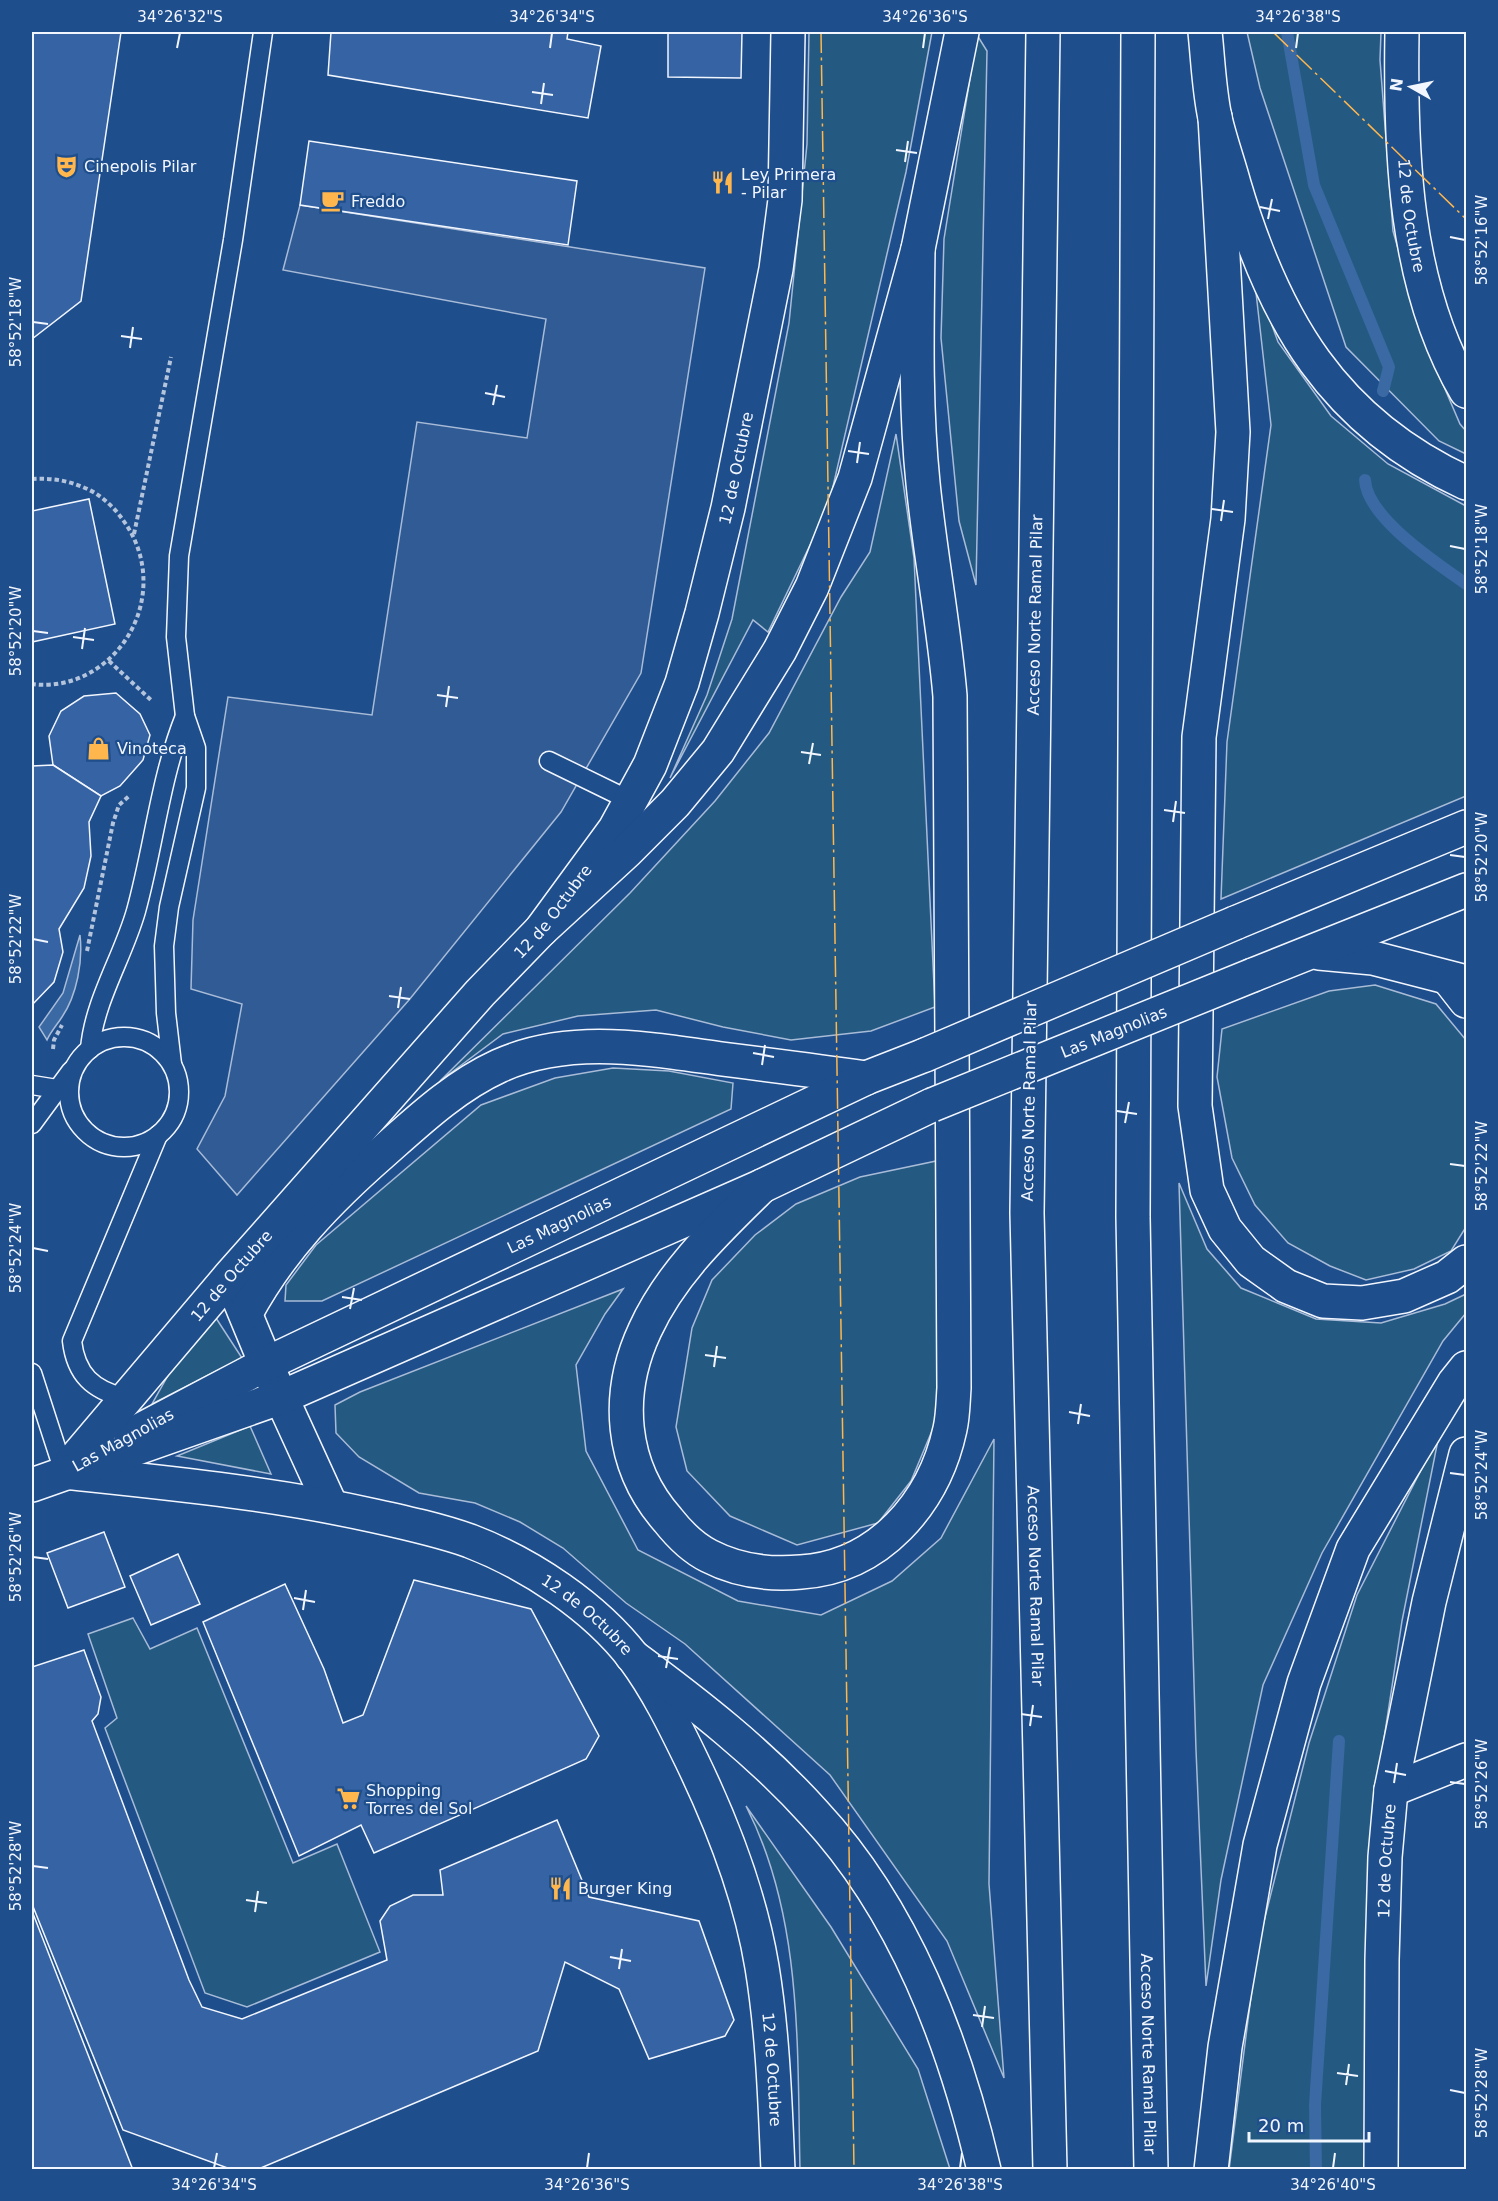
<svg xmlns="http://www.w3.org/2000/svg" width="1498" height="2201" viewBox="0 0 1498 2201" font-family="'DejaVu Sans',sans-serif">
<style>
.green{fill:#245a82;stroke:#a8bbd7;stroke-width:1.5}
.parking{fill:#305b95;stroke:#a8bbd7;stroke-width:1.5}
.water{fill:#3b69a3;stroke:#a8bbd7;stroke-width:1.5}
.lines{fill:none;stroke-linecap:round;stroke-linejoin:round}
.stream{stroke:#3b69a3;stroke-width:12}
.building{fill:#3563a3;stroke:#f2f6ff;stroke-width:1.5}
.lane-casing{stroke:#f2f6ff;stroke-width:21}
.street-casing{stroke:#f2f6ff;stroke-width:36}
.secondary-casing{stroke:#f2f6ff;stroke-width:36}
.highway-casing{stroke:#f2f6ff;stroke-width:36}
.path{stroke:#b3c4dc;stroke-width:4;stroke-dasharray:4.5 3;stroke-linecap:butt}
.lane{stroke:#1f4e8c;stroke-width:18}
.street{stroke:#1f4e8c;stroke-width:33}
.secondary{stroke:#1f4e8c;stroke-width:33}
.highway{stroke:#1f4e8c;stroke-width:33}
.secondary-bridge-casing{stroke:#f2f6ff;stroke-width:36;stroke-linecap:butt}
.secondary-bridge{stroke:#1f4e8c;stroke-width:33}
.power{stroke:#ffb74d;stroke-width:1.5;stroke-dasharray:21 4.5 3 4.5;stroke-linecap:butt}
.ticks{fill:none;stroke:#f2f6ff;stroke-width:2}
.labels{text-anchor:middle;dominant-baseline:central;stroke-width:4.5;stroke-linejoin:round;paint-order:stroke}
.poi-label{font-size:16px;fill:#f2f6ff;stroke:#1f4e8c;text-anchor:start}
.street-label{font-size:16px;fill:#f2f6ff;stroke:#1f4e8c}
.neatline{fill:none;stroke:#f2f6ff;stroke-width:2}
.ticks-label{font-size:15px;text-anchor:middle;fill:#f2f6ff}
</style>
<rect width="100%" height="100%" fill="#1f4e8c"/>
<g class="green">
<path d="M809 32H932L906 172 828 508 768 632 753 620 670 778 707 695 732 619 789 323 807 144Z"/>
<path d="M1247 32H1381L1380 60 1393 231 1424 340 1460 424 1466 431V454L1439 441 1346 347 1260 88Z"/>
<path d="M977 35 987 51 976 585 959 521 941 338 944 239Z"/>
<path d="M1254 275 1278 342 1331 416 1388 464 1466 506V796L1221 899 1227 742 1271 425Z"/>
<path d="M896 434 914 558 935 1007 871 1031 791 1040 723 1027 656 1010 578 1016 503 1034 440 1081 630 893 715 801 769 733 841 597 870 552Z"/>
<path d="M1375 985 1436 1004 1466 1040V1227L1451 1251 1414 1269 1366 1280 1330 1266 1288 1243 1255 1205 1232 1158 1217 1077 1222 1029 1329 991Z"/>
<path d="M613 1068 669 1071 733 1083 731 1109 322 1301H285L286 1285 316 1245 481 1105 555 1078Z"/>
<path d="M941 1160 946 1334 934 1426 911 1481 878 1523 797 1545 730 1516 687 1471 676 1427 692 1328 712 1280 755 1235 796 1204 860 1177Z"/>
<path d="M1179 1183 1207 1249 1241 1288 1316 1319 1381 1323 1445 1304 1466 1294V1313L1443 1341 1322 1553 1263 1685 1221 1880 1206 1986 1196 1750Z"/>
<path d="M623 1289 605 1314 576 1365 586 1451 638 1550 738 1601 821 1615 892 1581 941 1538 994 1439 989 1884 1004 2078 947 1941 830 1775 685 1644 626 1603 563 1548 520 1522 475 1503 419 1493 359 1457 336 1433 335 1405 360 1392Z"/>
<path d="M214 1315 242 1358 152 1404 170 1372Z"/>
<path d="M250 1426 271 1474 177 1456Z"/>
<path d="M1439 1435 1402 1621 1373 1811 1367 2169 1229 2170 1257 1949 1309 1743 1357 1595Z"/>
<path d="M133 1618 150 1649 197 1628 293 1863 337 1844 380 1952 247 2007 205 1993 105 1728 117 1718 88 1634Z"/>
<path d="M746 1806 831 1927 918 2069 950 2169H800C797 2048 803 1917 746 1806Z"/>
</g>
<path class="parking" d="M300 205 705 268 641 673 561 812 409 1000 237 1195 197 1149 225 1096 242 1004 191 989 193 920 228 697 372 715 417 422 527 438 546 319 283 270Z"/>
<path class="water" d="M80 935C83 961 77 995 62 1017 57 1025 51 1031 47 1040L39 1027 63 993Z"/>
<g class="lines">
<g class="stream">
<path d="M1287 32 1314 185 1389 367 1383 391"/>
<path d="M1365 480C1367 518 1437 563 1466 584"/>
<path d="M1316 2170 1315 2105 1339 1741"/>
</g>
</g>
<g class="building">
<path d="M32 32H121L81 301 32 339Z"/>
<path d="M331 32H568L567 39 601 46 588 118 328 75Z"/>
<path d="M668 32H742L741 78 668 77Z"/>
<path d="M309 141 577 181 568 245 300 205Z"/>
<path d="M89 499 115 624 32 642V511Z"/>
<path d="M116 693 140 714 150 735 143 760 120 786 101 796 53 765 49 736 61 711 84 696Z"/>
<path d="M53 765 101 796 89 822 91 856 84 888 59 929 63 952 54 982 32 1005V766Z"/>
<path d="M104 1532 125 1587 68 1608 47 1553Z"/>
<path d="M178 1554 200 1604 151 1625 130 1576Z"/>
<path d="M414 1580 531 1609 599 1736 586 1759 374 1853 361 1825 299 1856 203 1622 285 1584 324 1669 343 1723 363 1715Z"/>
<path d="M84 1650 101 1697 98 1714 92 1721 189 1980 202 2007 242 2019 387 1960 380 1921 390 1906 413 1895H443L440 1870 557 1820 589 1897 699 1921 734 2020 725 2036 649 2059 619 1989 565 1962 538 2051 256 2170H233L123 2130 32 1904V1667Z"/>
<path d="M32 1911 133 2170H32Z"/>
</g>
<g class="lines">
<defs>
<g id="lane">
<path d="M549 761 631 801"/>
<circle cx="124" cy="1092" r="55"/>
<path d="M90 1049C94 1001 123 957 136 911 154 846 160 778 185 716"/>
<path d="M172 1064 166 1013 164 946 169 907 196 788V748L185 716 176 637 179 556 233 240 263 32"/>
<path d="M32 1085 57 1089"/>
<path d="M32 1124 71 1071"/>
<path d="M32 1373 64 1472"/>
<path d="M125 1398C93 1390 76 1375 72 1341L158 1135"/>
</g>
<path id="street" d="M1391 1790 1466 1760"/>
<g id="secondary">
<path id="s1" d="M1402 32C1400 151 1404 285 1466 391"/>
<path d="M1235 923 1466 827"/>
<path d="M1319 953 1373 958 1466 982"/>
<path d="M1253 975 1466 890"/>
<path d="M237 1294 266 1364 331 1506"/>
<path d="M246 1313C280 1250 328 1200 383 1152 418 1121 455 1086 499 1066 570 1034 648 1049 722 1059 770 1065 818 1071 866 1078"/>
<path id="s2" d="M131 1435 266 1364 866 1078 925 1055"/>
<path id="s3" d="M64 1472 230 1276 480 993 541 930 615 829 650 765 682 683 702 613 728 508 776 269 785 200 788 32"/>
<path id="s4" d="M64 1472C168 1483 273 1493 375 1516 407 1523 439 1530 470 1541 530 1564 595 1607 634 1658 657 1689 674 1724 691 1759 723 1825 750 1894 762 1967 773 2034 775 2102 778 2170"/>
<path d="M32 1485 282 1397 762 1186 932 1105"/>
<path id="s5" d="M1381 2170 1382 1960 1385 1857 1391 1790 1429 1602 1466 1454"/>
</g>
<g id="highway">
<path id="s6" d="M1043 32 1027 1213 1050 2170"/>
<path id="s7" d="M1138 32 1133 1217 1151 2170"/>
<path d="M1205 32C1208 60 1209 90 1215 118 1220 140 1228 162 1234 184 1274 320 1333 422 1466 483"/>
<path d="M1215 117 1233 432 1228 519 1199 737 1195 1106 1207 1190 1225 1229 1251 1261 1286 1286 1323 1301 1362 1303 1404 1296 1447 1277 1466 1262"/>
<path d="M541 930 626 852 675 803 718 751 780 650 812 587 855 478 918 249 962 32"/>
<path d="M1448 978 1466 1001"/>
<path d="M762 1186C718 1229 671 1273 645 1330 615 1394 620 1466 668 1520 679 1534 693 1548 709 1556 738 1571 768 1575 801 1572 879 1567 934 1503 950 1429 953 1416 953 1402 954 1388L950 696C944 625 930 554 923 483 915 405 917 327 918 249"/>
<path d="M632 1656C697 1704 760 1753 814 1813 905 1911 954 2042 984 2170"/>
<path d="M1211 2170 1225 2047 1260 1845 1304 1683 1353 1549 1454 1383 1466 1368"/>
</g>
</defs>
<use href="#lane" class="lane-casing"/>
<use href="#street" class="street-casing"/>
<use href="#secondary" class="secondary-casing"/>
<use href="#highway" class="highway-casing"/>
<g class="path">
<path d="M32 479C51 478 67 480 85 488 100 494 114 507 123 520 160 570 145 639 93 671 75 682 53 687 32 684"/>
<path d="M134 534 171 357"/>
<path d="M109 661 152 701"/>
<path d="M87 951 113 823 119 805 129 796"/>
<path d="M53 1049 54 1040 62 1025"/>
</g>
<use href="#lane" class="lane"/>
<use href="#street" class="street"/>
<use href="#secondary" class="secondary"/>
<use href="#highway" class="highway"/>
<defs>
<g id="secondary-bridge">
<path d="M925 1055 1235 923"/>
<path id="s8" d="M932 1105 1253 975"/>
</g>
</defs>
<use href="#secondary-bridge" class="secondary-bridge-casing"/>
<use href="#secondary-bridge" class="secondary-bridge"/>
<g class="power">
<path d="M821 32 854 2170"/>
<path d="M1273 32 1466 219"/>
</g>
</g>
<path class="ticks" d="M177 48 180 33M550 48 552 33M923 48 925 33M1296 48 1298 33M532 92 553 95M541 104 544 83M896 150 917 153M905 162 908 141M1260 207 1280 211M1268 219 1272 199M1450 237 1465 240M33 322 48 324M121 336 142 339M130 348 133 327M485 393 505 397M493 405 497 385M848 451 869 454M857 463 860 442M1212 509 1233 512M1221 521 1224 500M1450 546 1465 549M33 631 48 633M73 637 94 640M82 649 85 628M437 695 458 698M446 707 449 686M801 752 821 755M809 764 813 743M1164 810 1185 813M1173 822 1176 801M1450 855 1465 857M33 939 48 942M389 996 410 999M398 1008 401 987M753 1053 774 1057M762 1065 765 1045M1117 1111 1137 1114M1125 1123 1129 1102M1450 1164 1465 1166M33 1248 48 1251M342 1297 362 1300M350 1309 354 1288M705 1355 726 1358M714 1367 717 1346M1069 1412 1090 1416M1078 1424 1081 1404M1450 1473 1465 1475M33 1557 48 1559M294 1598 315 1602M303 1610 306 1590M658 1656 678 1659M666 1668 670 1647M1021 1714 1042 1717M1030 1726 1033 1705M1385 1771 1406 1775M1450 1782 1465 1784M1394 1783 1397 1763M33 1866 48 1868M246 1900 267 1903M255 1912 258 1891M610 1957 631 1961M619 1969 622 1949M973 2015 994 2018M982 2027 985 2006M1337 2073 1358 2076M1346 2085 1349 2064M1450 2090 1465 2093M214 2168 217 2153M587 2168 589 2153M960 2168 962 2153M1333 2168 1335 2153"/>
<defs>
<symbol id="theatre-bare" viewBox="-9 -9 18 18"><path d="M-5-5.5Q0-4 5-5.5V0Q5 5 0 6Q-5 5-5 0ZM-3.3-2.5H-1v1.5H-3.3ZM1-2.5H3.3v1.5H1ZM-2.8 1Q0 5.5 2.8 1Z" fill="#ffb74d" stroke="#1f4e8c" stroke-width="2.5" paint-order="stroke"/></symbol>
<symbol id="restaurant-bare" viewBox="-9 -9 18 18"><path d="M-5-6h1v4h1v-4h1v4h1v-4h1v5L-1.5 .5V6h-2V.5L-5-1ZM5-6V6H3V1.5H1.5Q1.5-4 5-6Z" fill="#ffb74d" stroke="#1f4e8c" stroke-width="2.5" paint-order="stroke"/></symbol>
<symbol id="cafe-bare" viewBox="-9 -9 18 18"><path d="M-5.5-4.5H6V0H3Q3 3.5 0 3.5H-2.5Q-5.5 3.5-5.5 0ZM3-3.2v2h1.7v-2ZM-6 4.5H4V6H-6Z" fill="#ffb74d" stroke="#1f4e8c" stroke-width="2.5" paint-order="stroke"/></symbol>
<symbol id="shop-bare" viewBox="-9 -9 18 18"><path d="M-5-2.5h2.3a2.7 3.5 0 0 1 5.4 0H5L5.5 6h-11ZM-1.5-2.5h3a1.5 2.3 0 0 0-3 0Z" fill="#ffb74d" stroke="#1f4e8c" stroke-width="2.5" paint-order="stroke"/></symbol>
<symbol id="supermarket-bare" viewBox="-9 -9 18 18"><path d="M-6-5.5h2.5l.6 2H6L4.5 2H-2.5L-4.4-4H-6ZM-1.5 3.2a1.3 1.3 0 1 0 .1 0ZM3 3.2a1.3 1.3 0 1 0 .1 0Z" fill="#ffb74d" stroke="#1f4e8c" stroke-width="2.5" paint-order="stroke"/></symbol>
</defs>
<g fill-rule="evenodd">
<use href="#theatre-bare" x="50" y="150" width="33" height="33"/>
<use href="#restaurant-bare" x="706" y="166" width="33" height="33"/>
<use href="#cafe-bare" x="316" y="184" width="33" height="33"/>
<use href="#shop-bare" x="82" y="732" width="33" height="33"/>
<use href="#supermarket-bare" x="332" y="1782" width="33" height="33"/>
<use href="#restaurant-bare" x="544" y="1872" width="33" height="33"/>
</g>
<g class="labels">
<g class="poi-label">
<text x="84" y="166">Cinepolis Pilar</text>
<text x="741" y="174">Ley Primera<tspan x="741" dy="18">- Pilar</tspan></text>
<text x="351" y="201">Freddo</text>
<text x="117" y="748">Vinoteca</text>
<text x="366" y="1790">Shopping<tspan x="366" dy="18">Torres del Sol</tspan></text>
<text x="578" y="1888">Burger King</text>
</g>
<g class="street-label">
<text stroke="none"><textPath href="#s1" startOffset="184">12 de Octubre</textPath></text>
<text stroke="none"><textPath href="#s3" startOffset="1230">12 de Octubre</textPath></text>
<text transform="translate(1035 615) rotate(-89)">Acceso Norte Ramal Pilar</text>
<text stroke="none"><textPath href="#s3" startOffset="744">12 de Octubre</textPath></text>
<text stroke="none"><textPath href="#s8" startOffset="196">Las Magnolias</textPath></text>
<text transform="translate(1029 1101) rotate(-89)">Acceso Norte Ramal Pilar</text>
<text stroke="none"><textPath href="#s2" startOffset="477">Las Magnolias</textPath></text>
<text stroke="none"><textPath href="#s3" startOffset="258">12 de Octubre</textPath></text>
<text transform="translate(123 1440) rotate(-29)">Las Magnolias</text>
<text stroke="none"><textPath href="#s6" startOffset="1554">Acceso Norte Ramal Pilar</textPath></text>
<text stroke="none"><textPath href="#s4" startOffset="552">12 de Octubre</textPath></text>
<text stroke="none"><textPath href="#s5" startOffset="309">12 de Octubre</textPath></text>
<text stroke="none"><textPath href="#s7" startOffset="2022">Acceso Norte Ramal Pilar</textPath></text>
<text stroke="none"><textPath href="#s4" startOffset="1056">12 de Octubre</textPath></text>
</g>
</g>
<rect width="1498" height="2201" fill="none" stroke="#1f4e8c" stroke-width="66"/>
<g transform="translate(1411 87) rotate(279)" stroke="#1f4e8c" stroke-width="4.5" paint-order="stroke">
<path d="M0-4.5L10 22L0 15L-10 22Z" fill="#f2f6ff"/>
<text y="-9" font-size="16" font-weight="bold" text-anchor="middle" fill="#f2f6ff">N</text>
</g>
<path d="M1249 2132v9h120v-9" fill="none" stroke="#f2f6ff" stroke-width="3"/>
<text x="1258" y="2132" font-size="18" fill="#f2f6ff" stroke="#1f4e8c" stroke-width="4.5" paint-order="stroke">20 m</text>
<rect x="33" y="33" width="1432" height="2135" class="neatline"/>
<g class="ticks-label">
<text x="180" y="22">34°26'32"S</text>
<text x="552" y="22">34°26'34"S</text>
<text x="925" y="22">34°26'36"S</text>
<text x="1298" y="22">34°26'38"S</text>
<text transform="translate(1482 240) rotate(-90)" y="5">58°52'16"W</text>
<text transform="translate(16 322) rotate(-90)" y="5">58°52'18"W</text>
<text transform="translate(1482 549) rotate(-90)" y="5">58°52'18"W</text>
<text transform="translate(16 631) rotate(-90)" y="5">58°52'20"W</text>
<text transform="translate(1482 857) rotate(-90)" y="5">58°52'20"W</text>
<text transform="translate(16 939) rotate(-90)" y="5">58°52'22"W</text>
<text transform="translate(1482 1166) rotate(-90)" y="5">58°52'22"W</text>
<text transform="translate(16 1248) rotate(-90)" y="5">58°52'24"W</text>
<text transform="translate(1482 1475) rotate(-90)" y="5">58°52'24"W</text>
<text transform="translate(16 1557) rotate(-90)" y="5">58°52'26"W</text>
<text transform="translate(1482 1784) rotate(-90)" y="5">58°52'26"W</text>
<text transform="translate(16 1866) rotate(-90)" y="5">58°52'28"W</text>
<text transform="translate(1482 2093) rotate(-90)" y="5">58°52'28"W</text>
<text x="214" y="2190">34°26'34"S</text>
<text x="587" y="2190">34°26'36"S</text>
<text x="960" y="2190">34°26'38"S</text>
<text x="1333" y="2190">34°26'40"S</text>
</g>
</svg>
